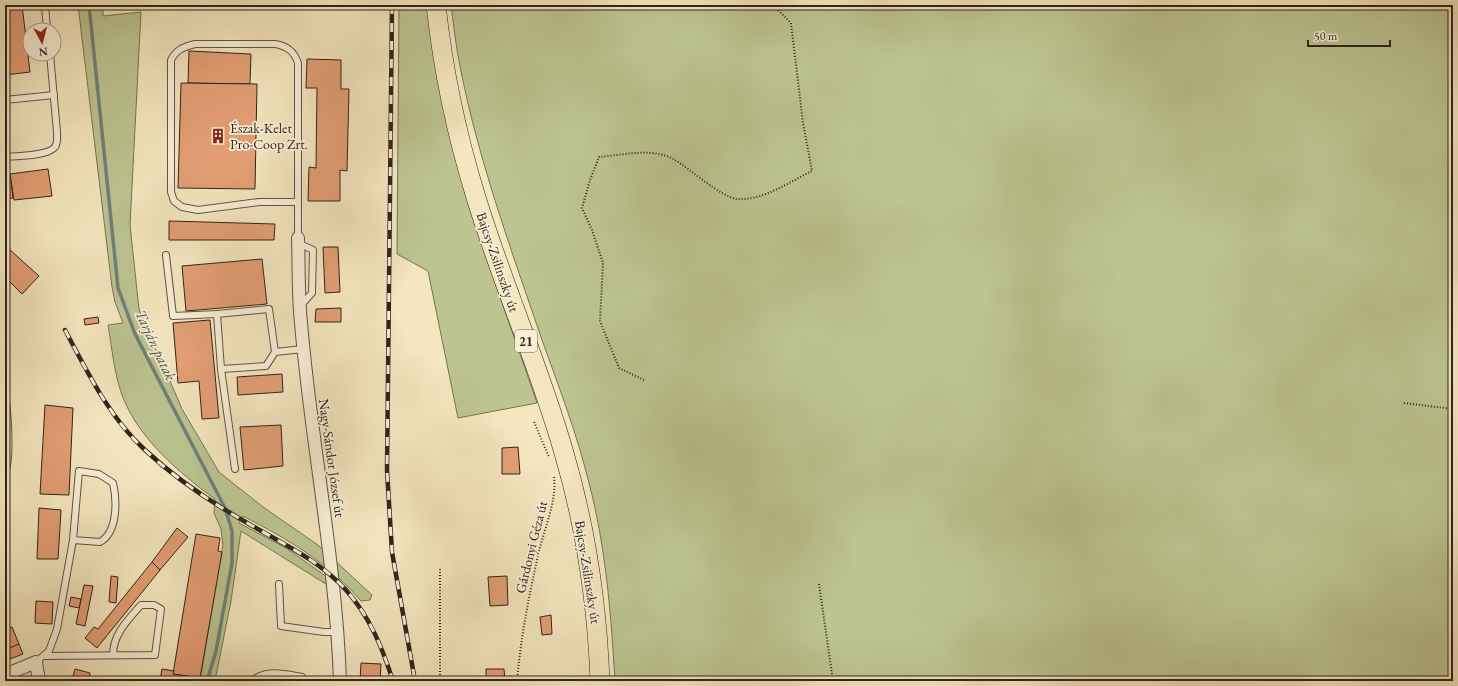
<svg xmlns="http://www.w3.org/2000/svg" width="1458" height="686" viewBox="0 0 1458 686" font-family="'EB Garamond',serif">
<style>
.green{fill:#bcc491;stroke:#767456}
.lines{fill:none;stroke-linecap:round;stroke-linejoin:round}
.stream{stroke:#72807b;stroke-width:3.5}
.building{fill:#e39e74;stroke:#2f241c}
.service-casing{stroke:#605445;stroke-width:8}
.minor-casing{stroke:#605445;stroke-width:14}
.primary-casing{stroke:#2f241c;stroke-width:20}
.path{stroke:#2f241c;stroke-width:2;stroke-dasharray:1 2;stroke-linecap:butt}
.service{stroke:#f8efd5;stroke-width:6}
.minor{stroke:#f8efd5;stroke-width:12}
.primary{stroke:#f4e6bf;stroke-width:19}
.rail-casing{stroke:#2f241c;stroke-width:4.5}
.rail{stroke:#f8efd5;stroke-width:3;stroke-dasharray:9;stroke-linecap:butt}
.labels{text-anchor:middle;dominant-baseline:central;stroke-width:3.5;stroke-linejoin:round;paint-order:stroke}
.shield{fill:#f8efd5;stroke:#6b6154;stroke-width:1}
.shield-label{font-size:13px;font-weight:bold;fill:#2f241c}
.poi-label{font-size:14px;fill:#2f241c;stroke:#f8efd5;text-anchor:start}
.street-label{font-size:14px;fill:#2f241c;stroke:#f8efd5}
.water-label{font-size:15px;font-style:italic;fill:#51524c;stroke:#f8efd5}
</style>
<rect width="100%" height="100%" fill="#f4e6bf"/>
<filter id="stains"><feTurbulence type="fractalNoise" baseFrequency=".005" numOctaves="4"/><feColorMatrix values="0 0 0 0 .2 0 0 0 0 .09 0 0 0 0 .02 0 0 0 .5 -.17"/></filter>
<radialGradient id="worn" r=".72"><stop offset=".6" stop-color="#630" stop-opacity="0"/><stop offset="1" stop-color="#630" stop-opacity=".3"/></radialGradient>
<g class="green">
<path d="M78 5H103V16L141 12 130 225 139 309 182 409 219 472 263 507 318 545 372 595 370 600 361 601C326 561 289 540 243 516L239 523 286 548 327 577 329 586 241 531 231 601 215 681H200L223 545 221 529 214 513 215 499C179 473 138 438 122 395 114 373 112 348 108 325L123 323 115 302 112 287Z"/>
<path d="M399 5H428C439 143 493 273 537 403L458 418 428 271 397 254Z"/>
<path d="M451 5H1453V681H615C611 614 606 548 589 483 577 434 559 387 542 340 512 252 479 162 461 71 456 49 454 27 451 5Z"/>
</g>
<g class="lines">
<path class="stream" d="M89 5 118 288 135 334 225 508 232 531V563L216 651 207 681"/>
</g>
<g class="building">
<path d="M5 5H22L30 72 5 75Z"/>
<path d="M189 51 251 54 250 84 188 83Z"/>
<path d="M307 59 341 60V89H349L347 171 340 170V201H308L309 167 316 168 317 88H306Z"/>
<path d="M181 83 257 84 255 189 178 188Z"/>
<path d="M48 169 52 196 14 200 10 174Z"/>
<path d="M10 174 13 198 5 199V175Z"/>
<path d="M169 221 275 224 274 240H169Z"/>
<path d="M323 247H338L340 292 325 293Z"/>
<path d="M9 249 39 276 22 294 5 277V253Z"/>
<path d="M262 259 267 304 186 311 182 266Z"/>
<path d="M341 308V322H315L316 309Z"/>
<path d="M98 317 99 323 85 325 84 319Z"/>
<path d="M210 320 219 418 202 419 199 381 178 383 173 323Z"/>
<path d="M282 374 283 392 238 395 237 377Z"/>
<path d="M45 405 73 408 69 495 40 494Z"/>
<path d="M281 425 283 466 244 470 240 427Z"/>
<path d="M518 447 520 474H502V448Z"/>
<path d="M39 508 61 510 58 559H37Z"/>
<path d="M177 528 188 537 160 570 152 562Z"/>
<path d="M196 534 220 538 218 551 222 552 200 678 173 674Z"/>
<path d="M152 562 160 570 97 648 85 638 94 627 98 629Z"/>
<path d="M111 576 118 577 116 603 109 602Z"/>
<path d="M507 576 508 605 490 606 488 577Z"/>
<path d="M84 585 93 586 85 626 76 624Z"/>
<path d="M71 597 81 599 79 608 69 606Z"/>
<path d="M36 601 53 602 52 624 35 623Z"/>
<path d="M551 615 552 634 542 635 540 617Z"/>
<path d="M12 627 19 644 5 650V630Z"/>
<path d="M19 644 23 654 5 661V650Z"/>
<path d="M361 663 381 664 380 681H360Z"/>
<path d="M75 669 90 673 89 681 72 680Z"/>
<path d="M162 669 174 671 173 674 187 676 186 681 160 680Z"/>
<path d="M486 669H504L505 681H486Z"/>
</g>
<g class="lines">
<defs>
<g id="service">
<path d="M45 5 47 30"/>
<path d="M5 100 54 95"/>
<path d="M5 157C16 156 48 156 55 147 58 143 57 137 57 132L50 54"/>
<path d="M297 202H259L198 210 182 207 174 201 171 192V60C176 50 183 47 195 44H275C287 46 294 51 298 63V238"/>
<path d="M298 243 313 250 312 293 301 305"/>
<path d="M166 255 173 316 217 314"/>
<path d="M275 352 269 309 217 314 221 369 266 366 275 352 303 349"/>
<path d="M221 369 235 469"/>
<path d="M5 398C8 410 11 462 5 471"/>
<path d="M279 584 281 626 324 632H338"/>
<path d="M44 656 155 655 161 609 154 605H141C128 620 113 634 113 655"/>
<path d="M36 662 49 651 57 629 73 540 100 542C118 532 117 500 113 483L99 474 79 471 73 540"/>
<path d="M255 681 256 678C269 670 288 674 302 677L303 681"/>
</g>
<g id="minor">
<path d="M298 238C299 266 298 295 301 323 311 443 336 561 340 681"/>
<path d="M5 675 36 662 39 681"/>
</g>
<path id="primary" d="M436 5C443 70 456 132 475 194 501 281 539 365 564 453 586 528 597 603 600 681"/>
</defs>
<use href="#service" class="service-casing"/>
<use href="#minor" class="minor-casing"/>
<use href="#primary" class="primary-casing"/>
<g class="path">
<path d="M644 380 619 368 600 321 603 263 592 230 582 208 590 180 599 157C623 155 654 147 675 160 690 169 721 197 737 199 763 201 789 182 812 171L803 123 791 23 773 5"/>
<path d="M1404 403 1453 409"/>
<path d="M534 422 549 457"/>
<path d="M819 584 833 681"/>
<path d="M440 681V567"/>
<path d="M517 681C521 635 529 596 539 551 545 528 557 499 554 477"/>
</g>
<use href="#service" class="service"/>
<use href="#minor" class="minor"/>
<use href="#primary" class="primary"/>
<defs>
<g id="rail">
<path d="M392 5 387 470 392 552 415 681"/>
<path d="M65 330C88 373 109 417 145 450 174 477 209 501 244 521 279 542 318 559 346 590 370 617 382 647 393 681"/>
</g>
</defs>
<use href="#rail" class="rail-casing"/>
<use href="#rail" class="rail"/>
</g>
<defs>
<symbol id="building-bare" viewBox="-9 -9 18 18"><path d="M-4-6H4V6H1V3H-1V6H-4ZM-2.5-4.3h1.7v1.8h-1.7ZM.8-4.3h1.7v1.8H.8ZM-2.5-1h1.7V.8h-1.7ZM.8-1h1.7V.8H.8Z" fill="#8f2418" stroke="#f8efd5" stroke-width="2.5" paint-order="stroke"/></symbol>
</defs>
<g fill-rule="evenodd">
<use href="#building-bare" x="207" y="125" width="22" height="22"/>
</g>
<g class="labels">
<rect class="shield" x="515" y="330" width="22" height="22" rx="3"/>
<g class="shield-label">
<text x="526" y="341">21</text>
</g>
<g class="poi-label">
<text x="230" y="128">Észak-Kelet<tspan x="230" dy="16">Pro-Coop Zrt.</tspan></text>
</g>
<g class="street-label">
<text transform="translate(498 262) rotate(71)">Bajcsy-Zsilinszky út</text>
<text transform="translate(332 458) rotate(82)">Nagy-Sándor József út</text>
<text transform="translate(531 547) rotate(-76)">Gárdonyi Géza út</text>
<text transform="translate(588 572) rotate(81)">Bajcsy-Zsilinszky út</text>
</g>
<g class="water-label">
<text transform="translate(156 345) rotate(65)">Tarján-patak</text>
</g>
</g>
<rect width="1458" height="686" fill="none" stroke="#f4e6bf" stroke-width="20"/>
<rect x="6" y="6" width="1446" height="674" fill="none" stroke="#2f241c" stroke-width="2"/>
<rect x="10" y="10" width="1438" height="666" fill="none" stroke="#2f241c"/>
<g transform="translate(42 42) rotate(173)"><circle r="19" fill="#f8efd5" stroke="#a89e8b"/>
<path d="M0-3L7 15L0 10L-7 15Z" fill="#8f2418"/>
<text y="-6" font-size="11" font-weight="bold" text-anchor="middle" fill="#2f241c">N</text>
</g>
<path d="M1308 40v6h82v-6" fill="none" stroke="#2f241c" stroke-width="2"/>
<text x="1314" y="40" font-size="12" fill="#2f241c" stroke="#f8efd5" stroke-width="3" paint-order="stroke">50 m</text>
<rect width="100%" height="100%" filter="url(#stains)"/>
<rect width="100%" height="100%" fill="url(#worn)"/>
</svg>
